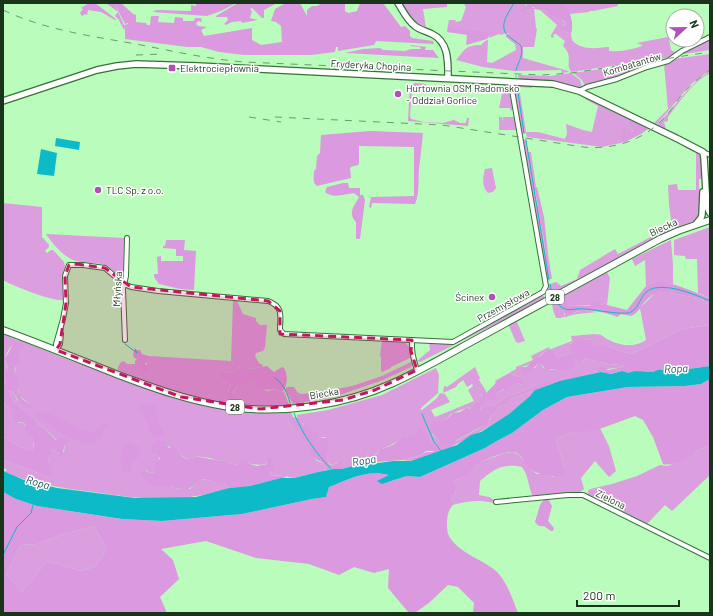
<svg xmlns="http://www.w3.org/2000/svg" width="713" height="616" viewBox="0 0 713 616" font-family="Barlow,sans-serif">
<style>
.green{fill:#db9edf}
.forest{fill:#db99df;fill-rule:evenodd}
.water{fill:#0cbac8}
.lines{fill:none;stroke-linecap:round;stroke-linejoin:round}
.stream{stroke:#0cbac8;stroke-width:1}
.street-casing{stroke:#347238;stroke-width:6}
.secondary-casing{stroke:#347238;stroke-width:8}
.primary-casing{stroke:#347238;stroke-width:8}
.street{stroke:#fff;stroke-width:4}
.secondary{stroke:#fff;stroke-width:5.5}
.primary{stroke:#fff;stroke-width:6}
.rail{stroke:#6b9a6c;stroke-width:1;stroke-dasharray:7 7;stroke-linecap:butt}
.marked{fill:#c2185b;fill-opacity:0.2;stroke:#c2185b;stroke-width:3;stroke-dasharray:8 5;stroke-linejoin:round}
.poi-dot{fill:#b150b8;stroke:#fff;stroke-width:1.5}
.labels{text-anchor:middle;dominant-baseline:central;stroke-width:3;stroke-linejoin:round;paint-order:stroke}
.shield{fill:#fff;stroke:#5f715f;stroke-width:1}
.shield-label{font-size:9px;font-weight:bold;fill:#1a341b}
.street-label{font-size:10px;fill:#1a341b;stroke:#fff}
.poi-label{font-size:10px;fill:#1a341b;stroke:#fff;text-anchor:start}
.water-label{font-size:11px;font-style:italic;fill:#18555b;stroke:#fff}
</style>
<rect width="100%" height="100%" fill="#bafcbb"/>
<g class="green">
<path d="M402 3H447V7L423 9 426 28 413 20Z"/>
<path d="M463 3H529L525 5 526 11 530 8H534L536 28 537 29 534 47H523V58L568 71 569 72 562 73 561 70 514 71 483 67 456 60C465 50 465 45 481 45L485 41 488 40 487 62 492 63 516 50 515 44 505 36 509 34 508 33 500 35 499 34 489 38 490 35C481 32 469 26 459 30L448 25 449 20H456L455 22 461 21 466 7Z"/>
<path d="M566 3H617L618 6 593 11H589V12L570 14 565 5Z"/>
<path d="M540 10C548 10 563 18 566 25L562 26 561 30 571 34 572 40C581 51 596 48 609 47V51C620 52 631 50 642 46V45L637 43 673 36V38L669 39 671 50 675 52 691 44V45L672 57 571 72C565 63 574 57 563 46L565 41 556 34H554L553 38 551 37V35L557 25Z"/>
<path d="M710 39V50L678 55Z"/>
<path d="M710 54V70L690 85 658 123 654 126 651 124 652 122 654 123 668 109 664 64 674 59Z"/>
<path d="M670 59 626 74 585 86 582 80 573 73Z"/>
<path d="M710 71V73C692 83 680 101 668 117V121L664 122 666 129 678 134V136L656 126C674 108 687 86 710 71Z"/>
<path d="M571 73 580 80 582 87 577 88 558 82 519 80 518 75 550 76Z"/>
<path d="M504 84 508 86 509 89 513 109 511 111 510 108H499Z"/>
<path d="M516 85 532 86V88L519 87 526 132H538L565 139 567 133 566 124 583 130 592 132 598 106 585 99 586 97 629 117 627 120 633 131 632 132 626 130 624 139 625 142 602 147 527 137 526 133 522 134 514 90Z"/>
<path d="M499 117H502L503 122V117H514L517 130H499Z"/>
<path d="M526 139 528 152H531L536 187C532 195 539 209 541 217 540 221 545 248 546 255L548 254 552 279H547L522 140Z"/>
<path d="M686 145C690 147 697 150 700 153 704 159 703 173 701 179H699V189L702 192 699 216 696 220 668 232 556 293 555 291 551 294H549L547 288 548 285 556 282 561 286 577 279 580 270 615 249 618 254 672 226 669 205 668 185 677 184 678 190H696V153L684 147 683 148Z"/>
<path d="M492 168 496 188 493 192 488 193C481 186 483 177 485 169Z"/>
<path d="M3 203 42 207V237L49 245V247L45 251 47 253 51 250H53L64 262 65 266 63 277V300C54 302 13 286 3 280Z"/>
<path d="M710 227V298L698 293 697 259H686L685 256 674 255V240Z"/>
<path d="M46 234 124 238 123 275 119 276C115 273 111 268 107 266 97 261 83 264 73 260 62 255 52 243 46 234Z"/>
<path d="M671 240 673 265V284C662 283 657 282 647 288L646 286 645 260 635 266 632 259Z"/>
<path d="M607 272 610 278 607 305 605 303 601 305 570 306 564 301 562 307 564 311V316L583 310 597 312 577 314 560 318H556L553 310 552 302Z"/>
<path d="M661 291H670L673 294 699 298 710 304V325L688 328 680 330 646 347 631 354 623 352 608 346H594L592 340C580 338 580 342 570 343L574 355 568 354 558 358 554 350 551 349 572 341 571 336C578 336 596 333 601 335 603 336 606 339 609 340 621 346 634 348 646 340L640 308 655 293Z"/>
<path d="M540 295 544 296 545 299 422 361 420 362 417 361 430 350 429 342H452Z"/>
<path d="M233 301H237L243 314 256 318V321L260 325H267L265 348 263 351 256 353 255 356 259 363 263 365 262 367 252 369 249 368 247 370 240 367 232 373 224 371 223 380 231 385 228 391 233 394C235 385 246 381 254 382L256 385 267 391 277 389 282 392 284 391 289 405C227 411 175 394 118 370V367L121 362 124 361 127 364H135V361L137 358 140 364 146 365 149 356 231 361Z"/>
<path d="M517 322 525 341 518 343 516 342 509 326Z"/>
<path d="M3 334 19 341C12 343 4 354 6 363 6 365 7 367 8 369 5 375 8 382 3 387Z"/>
<path d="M382 340 405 342 409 347 410 358 391 367V368L382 372 381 371V357L380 356Z"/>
<path d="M22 341 61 357 110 375 112 376H116C142 386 169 398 197 404 228 411 259 412 291 412L293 417 288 420 289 423 295 429 299 427 302 429C303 437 305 437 309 443 314 453 309 459 323 463L327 470 293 478 281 475 269 476V474L272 472 268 463C256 468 247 460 236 465L225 461 215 460 210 458 195 456 188 460 167 445 154 454 158 456 160 460 155 464V472L149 473 146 470 142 475 144 478 172 486 175 489 182 488 190 489 198 481 206 479 216 483H224L229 488C218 491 207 495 196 496 162 502 127 497 93 492 61 488 33 484 4 472L7 470 3 467V460L49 477 50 463 48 458 52 449 59 454 64 452 65 444 57 440 44 428 38 425 35 419 14 402 9 391 13 392 17 400 29 408V404L20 396 14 373 19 359V350L23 342Z"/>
<path d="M549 347 550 349C539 353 533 366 520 367L535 368 538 364 542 365 543 368 551 370 556 369 560 372 569 370 573 359H576L582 361 587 358C593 362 613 365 621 365L623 368C621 367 599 370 597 371 595 371 593 373 591 374H593L554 384 549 381H546L518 393 507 396 492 407 481 410 480 407 482 405 483 402C494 396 505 387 518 383L521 385 519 377 509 373 496 383 495 381 516 369V367L533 360 531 356Z"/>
<path d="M411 362 412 364 411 367 383 380 334 397 293 404 285 389 287 387H294L298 393 302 394 326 391 352 386 382 376Z"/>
<path d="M475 367 480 378 479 380 486 391V393H481L482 398 480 401 476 402 470 409 468 407 451 414 446 420 436 422 432 434 445 447 478 429 489 421 491 415 496 412 498 407 507 405 511 399 535 390 534 392C526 399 518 407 509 414 492 426 422 467 403 460L421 455 426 452H433L432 443 428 432H424L422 431 416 436 401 439 400 441C392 443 387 448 379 450L378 453 368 455 363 460 364 463 342 469V463L337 462 334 465C323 464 328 449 330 441L325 437 319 438C316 429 312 428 304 426L300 418 297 417V415L328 410 382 395 436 368 439 375 438 393 420 409 422 410 437 398 440 393 445 394 450 402 431 410 435 417 474 401 468 390 473 386 472 384 467 387 463 380 458 384 456 387 443 393 444 386 447 387Z"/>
<path d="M3 402 12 411 19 423 22 422C29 428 37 442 32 450 23 450 12 442 5 437L3 438Z"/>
<path d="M600 428 609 446 616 471 609 477 595 461 581 478 584 489 580 492 533 497C528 486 529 477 522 467 503 463 494 469 480 481L479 495 489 497 494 500 493 503C479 499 465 502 452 505L455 503 451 499V496L455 495 456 490 453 483 480 462 505 453 513 452 519 455 524 460 531 470 537 474 545 473 553 477 565 470 556 439 570 433Z"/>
<path d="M710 445V475L672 511 665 505 647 524 588 494V491L590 489 612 484 637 476 660 465 668 466 687 457 693 456 695 452Z"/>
<path d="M94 526 107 549 96 566 81 571 47 561 22 592 6 574 21 545 38 544 63 534Z"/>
</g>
<g class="forest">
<path d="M89 3H95L116 19 115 20 101 12 88 10 87 15 85 14 82 16 80 13 83 9 81 8Z"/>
<path d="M106 3H114L124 25 128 24V26V23L125 24 114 3H121L133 14 136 15V22L146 23 147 25H150L151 16H159L158 22 174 23 175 17 183 18V21H194L195 18H201L202 22 198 21 196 24 198 26 207 27 201 30 204 36 252 28V40L261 45 282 42 281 26 276 22 271 21 275 9 286 3H300L307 16V10L312 6H317L322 3 345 4V11L348 13 357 11 360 3H383L401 27 405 26 410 31V36L412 38 433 41 434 44 376 41 374 45 338 51V47H336L335 52 311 55H244L219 52 201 47H187L125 39V27L124 30 119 20 115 16 118 12Z"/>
<path d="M196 3H236L221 11 207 16 153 12 154 11 157 10 191 11V5L196 6Z"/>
<path d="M238 3H277L264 10V18H262L252 8 250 9 252 11 250 18 258 20H257L242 23 241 21 232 22 226 25 224 24 228 20 227 17H216V16Z"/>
<path d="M529 3H566L565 5C571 12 574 25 571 34L561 30 560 27 566 25 564 21 546 11 534 9V7L523 12 520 10Z"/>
<path d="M448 25 458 29 464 28 475 30 487 32 490 35 487 39 466 45 467 35 447 32Z"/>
<path d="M411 45 426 47 425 50H433L439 58 345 53 363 49 380 48 383 50 405 51 411 49H421L420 47 410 46Z"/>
<path d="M415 83 426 84 425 88H413L412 90 410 116 411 119 424 122 443 123 454 120 460 123H466L467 118H469L468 126 408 121 410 86Z"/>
<path d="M629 117 648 127V129L641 134 625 142 622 139 621 135 624 127 626 128 627 131 628 129 632 132 633 131 627 120Z"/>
<path d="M370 131 423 133C422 143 421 151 420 161 417 175 421 190 415 204L372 203 371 208 369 207 371 197 414 196V147L359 146V164C356 167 353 165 350 168L351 178 321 185 317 186C312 182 314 177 314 171L316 169 317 156 320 153 321 135Z"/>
<path d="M343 183H348L349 188H360V195H363L365 200 360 239H356V222C347 212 355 205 359 197L354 193C344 194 333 199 325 192L327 187Z"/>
<path d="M537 187 544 217 548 254 546 255 543 235 540 218 541 217 539 213 535 190V188Z"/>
<path d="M166 240H185L184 250 196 251 194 290 180 289 159 284 154 277V274H158L157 257 161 256V261H183V256H176V249L163 248V246H165Z"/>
<path d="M661 282C678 284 693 292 710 298V304L699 298 673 294 670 291C655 291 650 295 641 307 638 311 636 314 631 316L621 314 617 317C608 313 586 308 576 312 572 313 569 316 565 317L564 311 559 303 560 300 563 299 570 306H590L592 302 597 303 601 305 605 303 607 305 627 310 646 286 647 287 655 283Z"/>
<path d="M710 325V366L668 372 662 370 651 372 644 371 637 372H635L629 373 622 371 611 374 601 372 591 374 592 372H596L599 367 601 366 608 370 623 367 621 365C613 365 593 362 587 358L580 362 576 359H573L575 363 570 370 560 372 556 369 546 370 542 365 538 364 529 372 524 374 520 367H526L535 359 536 357H539C543 353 546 350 551 349L554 350 558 358 568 354H573L570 344 581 339 592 340 594 346H608L623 352 631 354 646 347 680 330 688 328Z"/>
<path d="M20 340 23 342 24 346 19 350V364L15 368 14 373C20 379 16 388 20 395 22 400 28 403 32 406V408C22 409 17 399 13 392L9 391 14 402 35 419 38 425 44 428 56 440 63 436 68 442 65 444 62 456 52 449 51 454 48 458 53 473 49 477 3 460V438L5 437C12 442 23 450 32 450L34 445 32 437C22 430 28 432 25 424L22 422H15L12 411 3 402V387L6 382V373L8 369 5 359 14 342Z"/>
<path d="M135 350H140L142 354 149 356V359L145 364 149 372 147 373H142L141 369V366L138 361V359L134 358 133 354Z"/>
<path d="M243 366H245L247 370 249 368 252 369 267 366 274 372 282 367 284 368C288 375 288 386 282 392L277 389C268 390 259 392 254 382H250C243 386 235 384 233 394L235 397 234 400 227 394 231 385 223 380 220 376 221 373 224 371 232 373 235 370Z"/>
<path d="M509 373 519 377 523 383 522 385 518 383 509 387 506 391 504 389 496 394 495 398 493 400 491 399 483 402V405L480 407 481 410 486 407H492L507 396 518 393 546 381H552L554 383 511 399 507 405 498 407 496 412 491 415 488 423 457 440 451 446 445 447 443 446 431 432V426L433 422 446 420 453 413 460 412 467 407 470 409 476 402 480 401V399L482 397 481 392 486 393 495 384 496 382Z"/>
<path d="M710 379V445L695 452 693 456C683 458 673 467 663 464L653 437 643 420 635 416 605 427 595 430 570 433 556 439 565 470 562 477C556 477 534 474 530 469 525 464 522 453 513 452 507 451 486 459 481 462 475 465 471 470 466 474 462 477 457 479 454 482L456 490 455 495 451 496V499L455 503C449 508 447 515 447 522 447 526 447 531 448 534 457 554 485 559 499 574 508 585 513 600 518 613H473L474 603 458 587 448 585 430 602 415 613H409L388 588 389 569 374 573 354 567 339 575 309 564 256 558 206 541 161 549 173 560 179 579 160 597 167 613H3V492L16 499 37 506 121 519 162 521 242 514 312 499 326 497 329 487C350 479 367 469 390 475L385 478 389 482 407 476 420 477 485 448 495 442 512 433 543 410 567 397 628 387 685 386 701 384ZM94 526 107 549 96 566 81 571 47 561 22 592 6 574 21 545 38 544 63 534Z"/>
<path d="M153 403 156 405 157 408 155 412C160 421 159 426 164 433L162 437H155L150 430 146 419 139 409 143 405 146 406Z"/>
<path d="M35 411C51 412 67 422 81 430L83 429 92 433 95 431 101 423H108V428L101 433 102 436 97 441 87 444 58 432 54 426 40 419 35 414Z"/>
<path d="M293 417 300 418 303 420 302 423 304 426 307 425 317 432 319 438H327L330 441C329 446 323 467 334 465 336 464 337 462 340 461L342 463V469L327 470 323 463 314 458 311 455 309 443 301 436 302 429 299 427 296 430 289 423 288 420 289 418Z"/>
<path d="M420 428 424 432H428L432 443 437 449 435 451H426L421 455 403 460 364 463 363 460C368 456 369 452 376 454L378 453 380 449C386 449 399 442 402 438H407L412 435 416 436 418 429Z"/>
<path d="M158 440 165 442 169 448 172 447C178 451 181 457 188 460L195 456 215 460 225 461 236 465 243 462 257 466 267 464V459L270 458 275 465 274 470 269 474V476L285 475 286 477 250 486 229 488 224 483H216L206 479C197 479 194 488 185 490L182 488 175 489 172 486C160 487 144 487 141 472L144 470 150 473 155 472V463L160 460V458L152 452 153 443Z"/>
<path d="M129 442 139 447 141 450 139 453V457L137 458 130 460 131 470 130 473 123 472 120 461 123 456 122 451 125 445Z"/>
<path d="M551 497 549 501 552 506 548 521 554 528 553 531H551L544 526C539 527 537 525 535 522L540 505 545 498Z"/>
</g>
<g class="water">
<path d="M56 138 80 142 79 150 55 146Z"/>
<path d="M41 149 57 153 54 176 37 174Z"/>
<path d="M710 366V379L701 384 685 386 628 387 567 397 543 410 512 433 495 442 485 448 420 477 407 476 382 484 377 481 389 475C368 469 349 479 329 487L326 497 312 499 242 514 162 521 122 519 37 506 16 499 3 492V471L24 480 57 488 135 498 196 497 229 488 250 486 281 478H294L318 472 334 469H342L364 463H379L393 461H411L448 448 457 445 471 435 481 432 509 414 530 396 535 390 560 381 601 372 611 374 622 371 629 373C636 370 645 372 652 372 655 372 658 369 662 370 664 370 666 372 668 372Z"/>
</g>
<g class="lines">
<g class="stream">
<path d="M514 3C508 14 496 28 511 38 514 41 519 43 521 46 524 54 518 63 516 70"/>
<path d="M516 76V77"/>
<path d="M517 86 524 133"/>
<path d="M526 140 549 280"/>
<path d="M550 284 552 294"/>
<path d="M556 301C559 304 560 308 565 309 570 311 576 308 583 309 594 309 623 316 631 312 641 307 640 291 654 288 673 285 693 294 710 301"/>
<path d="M125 344 137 353 135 349"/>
<path d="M275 378C283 383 288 394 290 403"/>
<path d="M294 413C302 434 316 453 331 469"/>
<path d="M422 414 434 442 442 452"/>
<path d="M3 555 17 527 31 513 33 505"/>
</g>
<defs>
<g id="street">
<path d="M579 91 587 87 617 79 647 67 668 61 682 51 710 37"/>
<path d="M703 152 710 155"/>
<path d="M125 340 123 289 126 276 127 238"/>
<path d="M412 340C411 351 413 359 417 370"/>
<path d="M56 350V344L63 319 66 303 65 276 69 265H83L105 268 124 284 131 287 158 291 268 301C284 307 280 316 280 330L284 334 453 342 543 292 546 286 512 90 511 82"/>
<path d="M56 350 60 344 61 334"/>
<path d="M496 502 568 495H583L710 558"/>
</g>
<g id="secondary">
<path d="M398 3C403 11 407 20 415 26 420 30 426 31 432 34 449 42 448 62 448 78"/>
<path d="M3 101 97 70 117 66 136 64 198 66 553 84 579 91 678 139 703 152 704 158 707 207 710 213"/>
<path d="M696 224 701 218 702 215 703 192"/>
</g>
<path id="primary" d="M3 330C41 344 78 359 116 374 153 388 189 401 229 407 283 414 343 406 393 383 424 369 454 351 484 335 543 303 601 271 660 239L678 231 710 220"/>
</defs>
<use href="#street" class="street-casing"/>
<use href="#secondary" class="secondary-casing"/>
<use href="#primary" class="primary-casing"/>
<use href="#street" class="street"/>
<use href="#secondary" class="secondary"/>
<use href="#primary" class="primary"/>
<g class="rail">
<path d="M3 10C45 30 91 36 136 44 172 51 208 59 244 62L542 75 571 73 710 52"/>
<path d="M136 55 164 54"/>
<path d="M249 117 281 122"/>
<path d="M275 117 442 125 583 147C613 150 643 141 664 118 670 112 675 104 680 97 689 86 699 78 710 70"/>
</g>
</g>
<path class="marked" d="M76 264 105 268 131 287 268 301 280 311V334L412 340 411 351 417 370 375 390 343 400 260 409 181 397 56 350 60 344 66 303 65 276 69 265Z"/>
<g class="poi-dot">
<rect x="168" y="64" width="8" height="8" rx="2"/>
<circle cx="398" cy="94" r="4"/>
<circle cx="98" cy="190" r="4"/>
<circle cx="492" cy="297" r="4"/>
</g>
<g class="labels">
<g class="shield">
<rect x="546" y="290" width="18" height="14" rx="3"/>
<rect x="226" y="400" width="18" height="14" rx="3"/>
</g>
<g class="shield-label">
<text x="555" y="297">28</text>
<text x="235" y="407">28</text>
</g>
<g class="street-label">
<text transform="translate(632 64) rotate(-17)">Kombatantów</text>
<text transform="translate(371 65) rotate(3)">Fryderyka Chopina</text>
<text transform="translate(663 227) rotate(-25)">Biecka</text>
<text transform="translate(117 289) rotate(-87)">Młyńska</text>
<text transform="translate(503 305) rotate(-29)">Przemysłowa</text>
<text transform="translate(324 393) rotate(-10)">Biecka</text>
<text transform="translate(611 499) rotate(26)">Zielona</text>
</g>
<g class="poi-label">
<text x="180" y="68">Elektrociepłownia</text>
<text x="406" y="88">Hurtownia OSM Radomsko<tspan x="406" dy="12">- Oddział Gorlice</tspan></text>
<text x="106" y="190">TLC Sp. z o.o.</text>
<text x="484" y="297" text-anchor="end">Ścinex</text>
</g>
<g class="water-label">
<text transform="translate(676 368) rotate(-2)">Ropa</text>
<text transform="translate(364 460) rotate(-9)">Ropa</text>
<text transform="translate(38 482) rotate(16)">Ropa</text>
</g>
</g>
<rect width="713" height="616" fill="none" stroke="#1a341b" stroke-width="8"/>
<g transform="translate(685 28) rotate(68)"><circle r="19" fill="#ffffff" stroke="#a3aea4"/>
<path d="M0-3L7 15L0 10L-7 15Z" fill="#b150b8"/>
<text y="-6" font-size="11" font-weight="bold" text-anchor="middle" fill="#1a341b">N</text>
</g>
<path d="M577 600v6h102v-6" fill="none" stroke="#1a341b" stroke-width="2"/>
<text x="583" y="600" font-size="12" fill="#1a341b" stroke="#ffffff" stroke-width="3" paint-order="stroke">200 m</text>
</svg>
